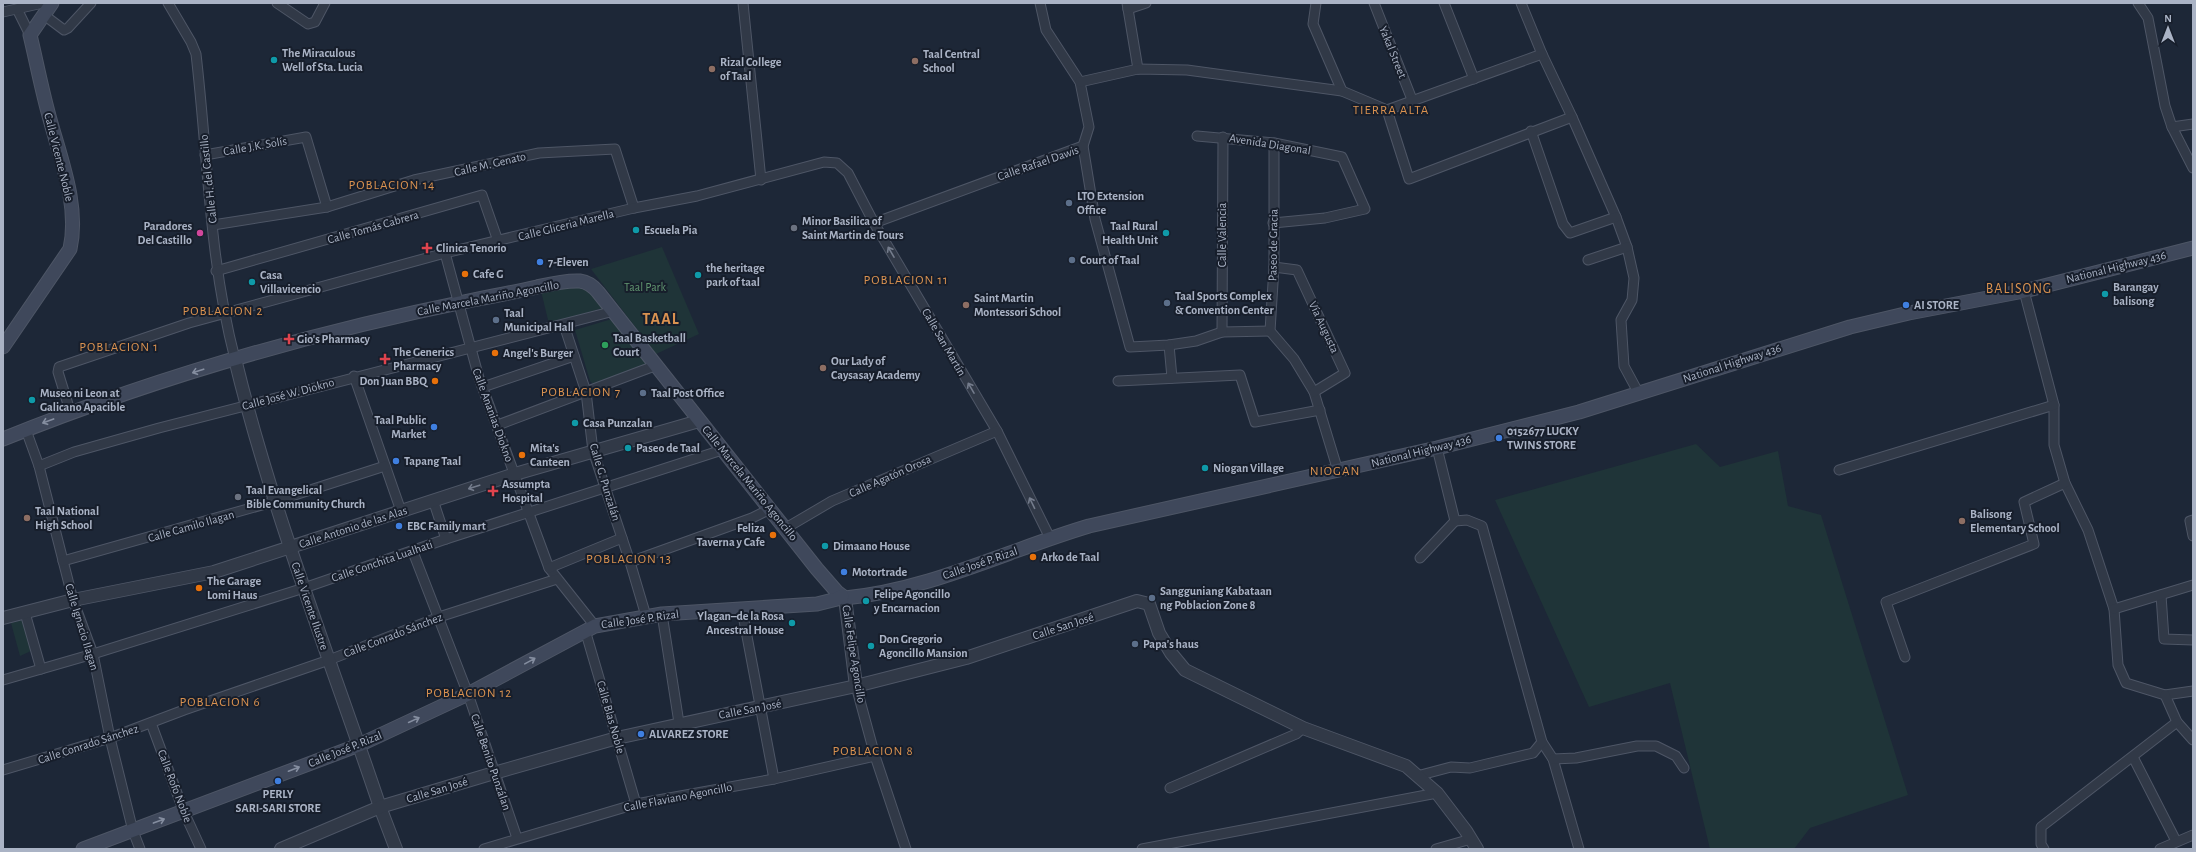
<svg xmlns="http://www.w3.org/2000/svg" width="2196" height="852" viewBox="0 0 2196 852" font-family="'Alegreya Sans',sans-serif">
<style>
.green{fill:#1f3438}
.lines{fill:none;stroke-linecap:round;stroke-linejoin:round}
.minor-casing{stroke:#4e5666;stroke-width:11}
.tertiary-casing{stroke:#4e5666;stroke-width:14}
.secondary-casing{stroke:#4e5666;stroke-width:15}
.minor{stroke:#313947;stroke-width:9}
.tertiary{stroke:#313947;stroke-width:12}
.secondary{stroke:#3f485b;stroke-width:13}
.oneway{stroke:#747c8c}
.oneway2{stroke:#858ea0}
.culture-dot{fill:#0f9aa8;stroke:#171e2b;stroke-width:1.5}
.education-dot{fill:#8d6e63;stroke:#171e2b;stroke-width:1.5}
.service-dot{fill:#5c6f8a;stroke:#171e2b;stroke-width:1.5}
.worship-dot{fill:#6b7280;stroke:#171e2b;stroke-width:1.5}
.hotel-dot{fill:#d1479c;stroke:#171e2b;stroke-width:1.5}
.health-dot{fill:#e0444e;stroke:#171e2b;stroke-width:1.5}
.shop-dot{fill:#3f7fe0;stroke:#171e2b;stroke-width:1.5}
.food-dot{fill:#e8710a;stroke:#171e2b;stroke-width:1.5}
.leisure-dot{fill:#2e9e5b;stroke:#171e2b;stroke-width:1.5}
.labels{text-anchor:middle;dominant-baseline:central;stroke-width:4;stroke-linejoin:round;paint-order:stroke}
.street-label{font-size:12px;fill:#aab3c5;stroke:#171e2b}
.poi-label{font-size:12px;font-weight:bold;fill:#aab3c5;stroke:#171e2b;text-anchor:start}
.park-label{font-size:12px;fill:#619670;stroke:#171e2b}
.neighbourhood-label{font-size:13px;letter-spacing:1px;fill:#da9250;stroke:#171e2b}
.quarter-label{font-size:14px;letter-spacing:1px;fill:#da9250;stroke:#171e2b}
.district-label{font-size:16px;font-weight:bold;letter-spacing:1px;fill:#da9250;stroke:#171e2b}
</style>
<rect width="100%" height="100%" fill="#1d2737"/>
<g class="green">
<path d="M662 247 699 334 656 354 591 269Z"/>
<path d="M571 286 589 289 603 308 549 324 541 291Z"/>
<path d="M615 318 651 364 594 385 590 381 575 330Z"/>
<path d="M1696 444 1720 467 1778 451 1788 506 1821 515 1908 795 1810 828 1794 849H1710L1670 683 1589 707 1495 500Z"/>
<path d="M23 620 33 650 20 656 11 623Z"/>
</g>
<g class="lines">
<defs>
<g id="minor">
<path d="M168 3 191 42 196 54C208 157 209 259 235 359"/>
<path d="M277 3 308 24 315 22 325 3"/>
<path d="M743 3 761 180"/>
<path d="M1040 3 1046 30 1080 82 1089 127 1083 146 1095 219 1130 347 1169 345 1196 341 1222 332 1270 331"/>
<path d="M1127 3 1138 69"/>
<path d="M1316 3 1313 24 1342 91"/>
<path d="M1374 3 1413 102"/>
<path d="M1444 3 1474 79"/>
<path d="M1521 3 1542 54 1572 117 1616 217 1627 247 1634 278 1632 300 1621 320 1624 366 1638 392"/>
<path d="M2138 3 2148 18 2165 106 2172 127 2193 168"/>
<path d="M17 9 30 35"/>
<path d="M1128 9 1146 3"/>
<path d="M3 12 43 3"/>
<path d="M44 15 64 30 68 28 91 3"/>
<path d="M1080 82 1138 69 1187 70 1342 91 1387 110 1542 54"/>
<path d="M1387 110 1409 179 1572 117"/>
<path d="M2172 127 2193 124"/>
<path d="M1531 131 1563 224 1570 233 1616 217"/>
<path d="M1197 136 1274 143 1342 157 1365 209 1325 218 1273 223"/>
<path d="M1274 143V267L1270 331 1294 359 1314 392 1338 471"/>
<path d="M205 155 306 137 327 207"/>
<path d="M874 223 1083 146"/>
<path d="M213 225 327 207 414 180 539 153 615 149 634 208"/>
<path d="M445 253 479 378 549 568 595 626"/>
<path d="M1588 260 1627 247"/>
<path d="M1274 267 1297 270 1345 373 1314 392"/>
<path d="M216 271 482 195 498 241"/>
<path d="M2024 291 2054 405V445L2065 483 2088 530 2114 609 2118 665 2126 683 2165 695 2193 691"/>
<path d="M564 325 586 392 593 451 630 562 646 616"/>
<path d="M1222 332 1223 137"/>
<path d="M1169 345 1172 378"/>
<path d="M354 376 401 511"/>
<path d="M1118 381 1240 375 1255 422 1320 410"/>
<path d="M483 387 574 356"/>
<path d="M71 414 58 372 59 367 189 323 445 253 634 208 697 196 824 162 837 163 848 173 874 223 997 431 1050 538"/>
<path d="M498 425 657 365"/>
<path d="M26 430 39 466 73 600 93 654 110 738 133 831 140 849"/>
<path d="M39 466 74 452 159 428 614 311"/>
<path d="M1839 470 2054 405"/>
<path d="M433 500 446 539"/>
<path d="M2193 520 2190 521 2193 536"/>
<path d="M1455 521 1467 520 1482 526 1542 742 1553 759 1579 849"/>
<path d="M786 528 832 501 997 431"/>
<path d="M413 552 468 694 517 838"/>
<path d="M1420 558 1455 521 1437 448"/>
<path d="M63 561 276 501 385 466"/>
<path d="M630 562 752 518 770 509"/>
<path d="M549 568 622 538"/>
<path d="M2161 595 2164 639 2193 640"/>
<path d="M2114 609 2193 585"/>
<path d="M742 610 774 779"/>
<path d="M25 613 41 669"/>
<path d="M662 614 679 723"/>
<path d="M585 630 636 804"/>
<path d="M1905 657 1886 602 2034 544 2024 502 2065 483"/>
<path d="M3 680 93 654 304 588 446 539 722 450"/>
<path d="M856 686 875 756 906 849"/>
<path d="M2165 695 2177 722 2193 740"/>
<path d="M151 723 184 812 201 849"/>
<path d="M2133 757 2176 841"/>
<path d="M1553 759 1576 758 1637 746H1656L1676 756 1684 768"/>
<path d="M3 770 110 738 184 710 329 660 439 617 557 579"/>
<path d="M1417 776 1451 767 1470 768 1533 753 1542 742"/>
<path d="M1170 788 1296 734 1303 728"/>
<path d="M484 849 636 804 774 779 875 756"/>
<path d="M1142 849 1437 793"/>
<path d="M1436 849 1471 839"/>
<path d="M2044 849 2041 844V827L2177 722"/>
<path d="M2160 849 2193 835"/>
</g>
<g id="tertiary">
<path d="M235 359C272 512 330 658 380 807L396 849"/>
<path d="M845 598 856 686"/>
<path d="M3 618 73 600 214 572 515 474 699 421"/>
<path d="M281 849 380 807 494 773 617 738 856 686 966 658 1137 601 1149 604 1159 633 1171 653 1185 670 1303 728 1406 766 1437 793 1466 831 1477 849"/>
</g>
<g id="secondary">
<path d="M3 347 70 249C80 204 59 155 48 112 41 86 36 60 30 35L52 3"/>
<path d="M3 439C152 379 315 332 473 300 494 296 515 292 537 287 550 284 566 280 580 281 588 282 593 286 598 292L817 569 837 592 845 598C930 590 1008 550 1089 526L1437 448 1579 412 1850 327 1909 313 2024 291 2193 248"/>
<path d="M83 849 359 745 468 694 595 626 662 614 817 604 837 599 842 596"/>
</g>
</defs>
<use href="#minor" class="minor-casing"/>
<use href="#tertiary" class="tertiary-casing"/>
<use href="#secondary" class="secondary-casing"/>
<use href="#minor" class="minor"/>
<use href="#tertiary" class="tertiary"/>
<use href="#secondary" class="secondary"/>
</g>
<defs><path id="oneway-shaft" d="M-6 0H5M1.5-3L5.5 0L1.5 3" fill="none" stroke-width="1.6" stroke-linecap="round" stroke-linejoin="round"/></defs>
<g class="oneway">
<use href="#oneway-shaft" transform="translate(891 252) rotate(-120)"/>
<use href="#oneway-shaft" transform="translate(971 388) rotate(-120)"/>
<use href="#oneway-shaft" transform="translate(474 487) rotate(162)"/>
<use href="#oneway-shaft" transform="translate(1032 503) rotate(-116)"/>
</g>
<g class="oneway2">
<use href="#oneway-shaft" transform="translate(198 371) rotate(162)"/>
<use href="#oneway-shaft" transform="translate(48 421) rotate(160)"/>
<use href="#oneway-shaft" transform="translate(530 661) rotate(-29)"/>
<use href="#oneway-shaft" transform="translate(414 720) rotate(-25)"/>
<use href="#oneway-shaft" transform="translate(294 769) rotate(-21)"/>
<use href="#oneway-shaft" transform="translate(159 821) rotate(-20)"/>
</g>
<g class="culture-dot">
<circle cx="274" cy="60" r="4"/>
<circle cx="636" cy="230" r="4"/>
<circle cx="1166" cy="233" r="4"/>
<circle cx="698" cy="275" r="4"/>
<circle cx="252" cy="282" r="4"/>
<circle cx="2105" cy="294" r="4"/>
<circle cx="32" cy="400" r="4"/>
<circle cx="575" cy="423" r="4"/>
<circle cx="628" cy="448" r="4"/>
<circle cx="1205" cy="468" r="4"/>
<circle cx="825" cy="546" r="4"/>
<circle cx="866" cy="601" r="4"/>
<circle cx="792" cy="623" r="4"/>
<circle cx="871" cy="646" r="4"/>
</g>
<g class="education-dot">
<circle cx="915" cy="61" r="4"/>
<circle cx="712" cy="69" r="4"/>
<circle cx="966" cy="305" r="4"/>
<circle cx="823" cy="368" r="4"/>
<circle cx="27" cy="518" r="4"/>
<circle cx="1962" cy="521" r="4"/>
</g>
<g class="service-dot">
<circle cx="1069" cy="203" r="4"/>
<circle cx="1072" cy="260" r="4"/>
<circle cx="1167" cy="303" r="4"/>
<circle cx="496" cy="320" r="4"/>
<circle cx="643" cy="393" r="4"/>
<circle cx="1152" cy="598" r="4"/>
<circle cx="1135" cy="644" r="4"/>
</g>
<g class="worship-dot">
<circle cx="794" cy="228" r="4"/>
<circle cx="238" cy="497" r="4"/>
</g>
<circle class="hotel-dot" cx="200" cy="233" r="4"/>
<g class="health-dot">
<path d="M425 242h4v4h4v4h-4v4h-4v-4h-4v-4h4z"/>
<path d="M287 333h4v4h4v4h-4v4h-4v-4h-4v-4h4z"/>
<path d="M383 353h4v4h4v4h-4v4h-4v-4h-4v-4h4z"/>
<path d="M491 485h4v4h4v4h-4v4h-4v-4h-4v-4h4z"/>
</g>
<g class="shop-dot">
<circle cx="540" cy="262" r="4"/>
<circle cx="1906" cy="305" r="4"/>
<circle cx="434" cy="427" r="4"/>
<circle cx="1499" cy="438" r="4"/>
<circle cx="396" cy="461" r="4"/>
<circle cx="399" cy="526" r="4"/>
<circle cx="844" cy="572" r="4"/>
<circle cx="641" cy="734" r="4"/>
<circle cx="278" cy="781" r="4"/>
</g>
<g class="food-dot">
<circle cx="465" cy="274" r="4"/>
<circle cx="495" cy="353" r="4"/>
<circle cx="435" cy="381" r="4"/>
<circle cx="522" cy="455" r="4"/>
<circle cx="773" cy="535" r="4"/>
<circle cx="1033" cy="557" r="4"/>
<circle cx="199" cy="588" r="4"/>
</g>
<circle class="leisure-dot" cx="605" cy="345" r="4"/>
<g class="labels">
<g class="street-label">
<text transform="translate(1393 52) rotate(68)">Yakal Street</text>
<text transform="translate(1270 144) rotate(9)">Avenida Diagonal</text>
<text transform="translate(255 146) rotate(-10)">Calle J.K. Solís</text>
<text transform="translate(59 157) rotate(76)">Calle Vicente Noble</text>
<text transform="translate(1038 163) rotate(-19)">Calle Rafael Dawis</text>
<text transform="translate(490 164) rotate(-13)">Calle M. Genato</text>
<text transform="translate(208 179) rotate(-96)">Calle H. del Castillo</text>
<text transform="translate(566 225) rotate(-14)">Calle Gliceria Marella</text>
<text transform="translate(373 227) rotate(-16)">Calle Tomás Cabrera</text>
<text transform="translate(1222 235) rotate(-90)">Calle Valencia</text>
<text transform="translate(1273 245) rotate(-89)">Paseo de Gracia</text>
<text transform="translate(2116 267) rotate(-14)">National Highway 436</text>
<text transform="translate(488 298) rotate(-11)">Calle Marcela Mariño Agoncillo</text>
<text transform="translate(1324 327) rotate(65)">Vía Augusta</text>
<text transform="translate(944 342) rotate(60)">Calle San Martín</text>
<text transform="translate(1732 363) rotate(-18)">National Highway 436</text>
<text transform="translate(288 394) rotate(-15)">Calle José W. Diokno</text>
<text transform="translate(493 415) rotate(70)">Calle Ananias Diokno</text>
<text transform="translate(1421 451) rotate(-14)">National Highway 436</text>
<text transform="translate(890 476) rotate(-24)">Calle Agatón Orosa</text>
<text transform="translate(605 482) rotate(73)">Calle G. Punzalán</text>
<text transform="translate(750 483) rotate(51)">Calle Marcela Mariño Agoncillo</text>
<text transform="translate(191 526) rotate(-16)">Calle Camilo Ilagan</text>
<text transform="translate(353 527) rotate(-18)">Calle Antonio de las Alas</text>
<text transform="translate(382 561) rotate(-19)">Calle Conchita Lualhati</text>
<text transform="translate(980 563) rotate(-19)">Calle José P. Rizal</text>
<text transform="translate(310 606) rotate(71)">Calle Vicente Ilustre</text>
<text transform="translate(640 619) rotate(-8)">Calle José P. Rizal</text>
<text transform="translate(1063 626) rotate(-18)">Calle San José</text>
<text transform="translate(82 627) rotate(73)">Calle Ignacio Ilagan</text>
<text transform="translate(393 635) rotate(-21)">Calle Conrado Sánchez</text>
<text transform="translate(854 654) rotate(81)">Calle Felipe Agoncillo</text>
<text transform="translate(750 709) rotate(-11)">Calle San José</text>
<text transform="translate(611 717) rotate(74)">Calle Blas Noble</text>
<text transform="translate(88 744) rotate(-18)">Calle Conrado Sánchez</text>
<text transform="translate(345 749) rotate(-22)">Calle José P. Rizal</text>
<text transform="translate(491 762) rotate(71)">Calle Benito Punzálan</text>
<text transform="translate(175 786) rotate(69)">Calle Rofo Noble</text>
<text transform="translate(437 790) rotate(-17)">Calle San José</text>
<text transform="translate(678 797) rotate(-11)">Calle Flaviano Agoncillo</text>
</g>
<g class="poi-label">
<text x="282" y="53">The Miraculous<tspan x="282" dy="14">Well of Sta. Lucia</tspan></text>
<text x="923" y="54">Taal Central<tspan x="923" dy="14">School</tspan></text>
<text x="720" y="62">Rizal College<tspan x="720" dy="14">of Taal</tspan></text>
<text x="1077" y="196">LTO Extension<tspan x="1077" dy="14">Office</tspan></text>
<text x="802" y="221">Minor Basilica of<tspan x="802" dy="14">Saint Martin de Tours</tspan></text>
<text x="192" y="226" text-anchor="end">Paradores<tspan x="192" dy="14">Del Castillo</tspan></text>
<text x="1158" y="226" text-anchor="end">Taal Rural<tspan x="1158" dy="14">Health Unit</tspan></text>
<text x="644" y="230">Escuela Pia</text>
<text x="436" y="248">Clinica Tenorio</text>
<text x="1080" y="260">Court of Taal</text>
<text x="548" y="262">7-Eleven</text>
<text x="706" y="268">the heritage<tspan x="706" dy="14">park of taal</tspan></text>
<text x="473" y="274">Cafe G</text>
<text x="260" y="275">Casa<tspan x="260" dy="14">Villavicencio</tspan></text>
<text x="2113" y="287">Barangay<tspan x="2113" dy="14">balisong</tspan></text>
<text x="1175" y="296">Taal Sports Complex<tspan x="1175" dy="14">&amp; Convention Center</tspan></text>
<text x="974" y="298">Saint Martin<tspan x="974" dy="14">Montessori School</tspan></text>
<text x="1914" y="305">AI STORE</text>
<text x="504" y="313">Taal<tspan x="504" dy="14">Municipal Hall</tspan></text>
<text x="613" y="338">Taal Basketball<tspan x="613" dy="14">Court</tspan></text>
<text x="297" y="339">Gio's Pharmacy</text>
<text x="393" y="352">The Generics<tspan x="393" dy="14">Pharmacy</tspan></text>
<text x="503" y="353">Angel's Burger</text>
<text x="831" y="361">Our Lady of<tspan x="831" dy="14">Caysasay Academy</tspan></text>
<text x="427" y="381" text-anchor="end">Don Juan BBQ</text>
<text x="40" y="393">Museo ni Leon at<tspan x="40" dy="14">Galicano Apacible</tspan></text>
<text x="651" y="393">Taal Post Office</text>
<text x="426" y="420" text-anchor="end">Taal Public<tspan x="426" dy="14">Market</tspan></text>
<text x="583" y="423">Casa Punzalan</text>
<text x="1507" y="431">0152677 LUCKY<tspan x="1507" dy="14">TWINS STORE</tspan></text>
<text x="530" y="448">Mita's<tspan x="530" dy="14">Canteen</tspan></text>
<text x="636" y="448">Paseo de Taal</text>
<text x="404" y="461">Tapang Taal</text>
<text x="1213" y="468">Niogan Village</text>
<text x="502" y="484">Assumpta<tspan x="502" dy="14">Hospital</tspan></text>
<text x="246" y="490">Taal Evangelical<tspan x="246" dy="14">Bible Community Church</tspan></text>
<text x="35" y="511">Taal National<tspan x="35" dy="14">High School</tspan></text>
<text x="1970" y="514">Balisong<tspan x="1970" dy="14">Elementary School</tspan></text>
<text x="407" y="526">EBC Family mart</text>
<text x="765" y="528" text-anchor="end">Feliza<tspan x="765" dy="14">Taverna y Cafe</tspan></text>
<text x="833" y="546">Dimaano House</text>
<text x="1041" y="557">Arko de Taal</text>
<text x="852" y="572">Motortrade</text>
<text x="207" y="581">The Garage<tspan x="207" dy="14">Lomi Haus</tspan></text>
<text x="1160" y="591">Sangguniang Kabataan<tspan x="1160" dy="14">ng Poblacion Zone 8</tspan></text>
<text x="874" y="594">Felipe Agoncillo<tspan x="874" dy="14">y Encarnacion</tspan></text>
<text x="784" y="616" text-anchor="end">Ylagan–de la Rosa<tspan x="784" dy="14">Ancestral House</tspan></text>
<text x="879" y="639">Don Gregorio<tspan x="879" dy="14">Agoncillo Mansion</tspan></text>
<text x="1143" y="644">Papa's haus</text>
<text x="649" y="734">ALVAREZ STORE</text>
<text x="278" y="794" text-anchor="middle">PERLY<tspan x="278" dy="14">SARI-SARI STORE</tspan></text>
</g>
<g class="park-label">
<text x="645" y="287">Taal Park</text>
</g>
<g class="neighbourhood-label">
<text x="1391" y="110">TIERRA ALTA</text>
<text x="392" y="185">POBLACION 14</text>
<text x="906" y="280">POBLACION 11</text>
<text x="223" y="311">POBLACION 2</text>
<text x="119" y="347">POBLACION 1</text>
<text x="581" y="392">POBLACION 7</text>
<text x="1335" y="471">NIOGAN</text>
<text x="629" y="559">POBLACION 13</text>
<text x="469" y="693">POBLACION 12</text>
<text x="220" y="702">POBLACION 6</text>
<text x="873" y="751">POBLACION 8</text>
</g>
<g class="quarter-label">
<text x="2019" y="289">BALISONG</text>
</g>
<g class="district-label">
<text x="661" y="319">TAAL</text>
</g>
</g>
<rect width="2196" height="852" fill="none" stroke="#aab3c5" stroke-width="8"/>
<g transform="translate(2168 28)" stroke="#171e2b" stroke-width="3" paint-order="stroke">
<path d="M0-3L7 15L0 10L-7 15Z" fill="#aab3c5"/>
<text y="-6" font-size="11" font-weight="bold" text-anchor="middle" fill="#aab3c5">N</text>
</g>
</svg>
